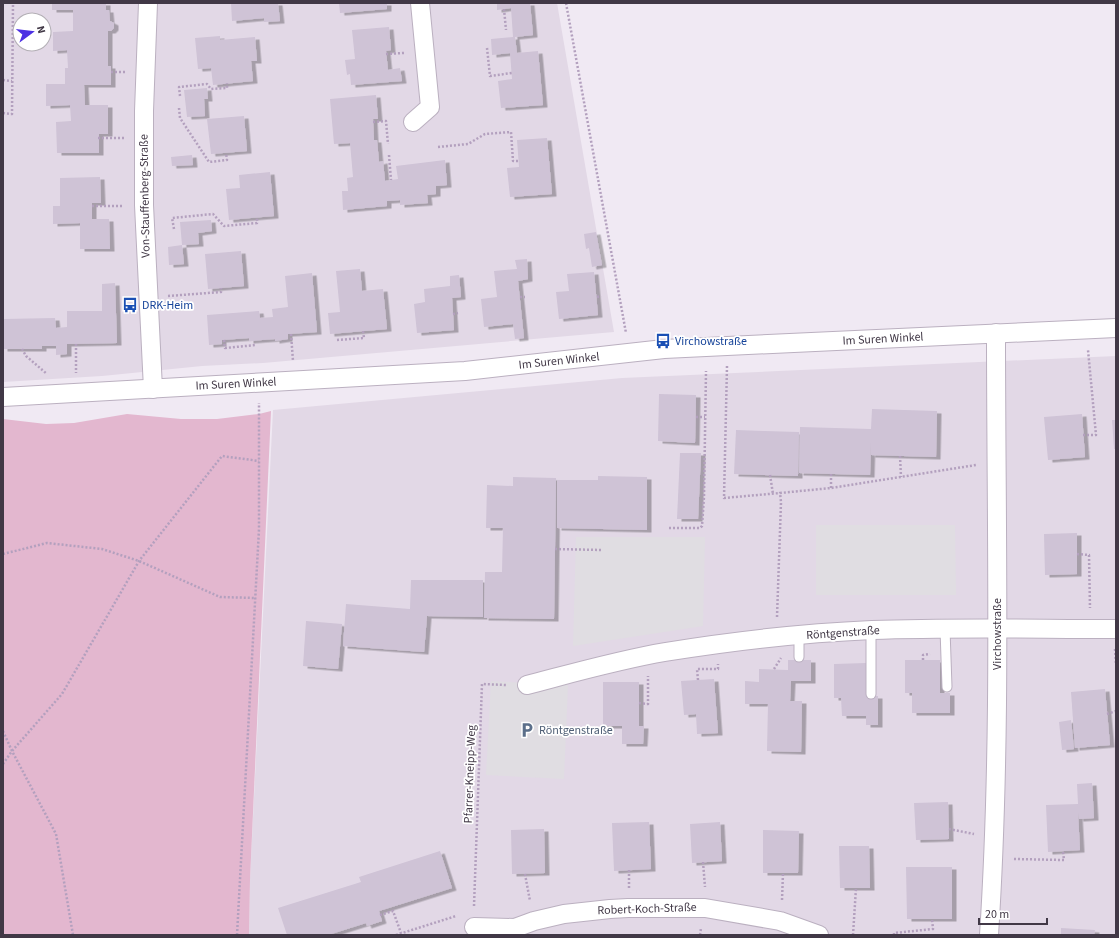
<svg xmlns="http://www.w3.org/2000/svg" width="1119" height="938" viewBox="0 0 1119 938" font-family="'Source Sans 3',sans-serif">
<style>
.residential{fill:#e2d8e6;fill-rule:evenodd}
.green{fill:#e3b7cf}
.parking{fill:#e0dde2}
.building{fill:#cfc3d6;filter:url(#shadow)}
.lines{fill:none;stroke-linecap:round;stroke-linejoin:round}
.service-casing{stroke:#bbb0c0;stroke-width:11}
.minor-casing{stroke:#bbb0c0;stroke-width:20}
.path{stroke:#b3a0be;stroke-width:2.5;stroke-dasharray:2 2;stroke-linecap:butt}
.service{stroke:#fff;stroke-width:9}
.minor{stroke:#fff;stroke-width:18}
.labels{text-anchor:middle;dominant-baseline:central;stroke-width:3.5;stroke-linejoin:round;paint-order:stroke}
.street-label{font-size:12px;fill:#413846;stroke:#fff}
.transit-label{font-size:12px;fill:#164399;stroke:#fff;text-anchor:start}
.service-label{font-size:12px;fill:#4e5e75;stroke:#fff;text-anchor:start}
</style>
<defs>
<filter id="shadow"><feDropShadow dx="4.5" dy="2.5" stdDeviation="0" flood-color="#0004"/></filter>
</defs>
<rect width="100%" height="100%" fill="#f0e9f3"/>
<g class="residential">
<path d="M3 3H557L614 332 263 363 202 366 102 376 3 382ZM20 20H44V44H20Z"/>
<path d="M1116 356V935H249L250 880 273 410 622 378Z"/>
</g>
<path class="green" d="M271 411 250 880 249 935H3V419L46 424 74 423 127 414 181 419H217L259 414Z"/>
<g class="parking">
<path d="M816 525H955L956 595H816Z"/>
<path d="M576 537H705L703 626 573 646Z"/>
<path d="M491 681 568 685 564 779 486 775Z"/>
</g>
<g class="building">
<path d="M52 3H106V10H109L110 21 114 23V28L111 31H108V66H111V85H84L85 105H108V134H99V153H57L56 122 71 121 70 105 46 106V84H65V68H68L67 50 53 51V32L73 31V10H52Z"/>
<path d="M231 3H278L280 21 264 22V18L232 21Z"/>
<path d="M339 3H387V9L340 13Z"/>
<path d="M497 3H530L533 35 515 37 517 53 538 51 543 105 501 108 498 81 512 79 510 53 492 55 491 39 513 37 511 8 497 10Z"/>
<path d="M389 27 391 50 386 51 388 70 400 68 402 81 351 85 350 74 347 75 345 60 355 59 352 30Z"/>
<path d="M220 36V40L255 37 257 61H251L253 81 213 85 211 68 198 69 195 38Z"/>
<path d="M207 88 208 99H204L205 116 187 117 184 90Z"/>
<path d="M376 95 378 119H373L374 140H377L379 162 383 161 385 181 398 179 396 166 445 160 447 185 436 186V194L427 195 428 203 400 205V200L387 201V206L343 210 342 191H348L347 178 353 177 350 143 334 144 330 99Z"/>
<path d="M244 116 247 151 211 154 207 119Z"/>
<path d="M547 138 552 194 510 197 507 168 519 167 517 140Z"/>
<path d="M192 155 193 165 172 166 171 157Z"/>
<path d="M270 172 274 216 229 220 226 189 240 188 239 175Z"/>
<path d="M100 177 101 203H92V219H109L110 249H80V223L53 224V206H60V178Z"/>
<path d="M211 220 212 231 198 233 199 244 182 245 180 222Z"/>
<path d="M596 232 602 265 592 267 589 248 586 249 584 234Z"/>
<path d="M182 245 184 264 169 265 168 247Z"/>
<path d="M241 251 244 286 208 289 205 254Z"/>
<path d="M527 259 528 279 518 281 524 338 515 339 513 324 484 327 481 299 497 297 494 271 517 269 515 260Z"/>
<path d="M360 269 362 291 383 289 387 329 330 334 328 313 340 312 336 271Z"/>
<path d="M594 272 598 315 559 319 556 292 569 291 567 274Z"/>
<path d="M312 273 317 332 288 334V339L275 341V339L249 341V338L222 340V344L209 345 207 315 259 311 260 318 273 317 272 309 288 307 285 276Z"/>
<path d="M459 275 461 297 452 298 454 330 417 333 414 304 425 302 424 289 450 286V276Z"/>
<path d="M115 283 117 343 67 344V354L56 355V346H42V349H3V319L55 318 56 328 67 327V311H102V284Z"/>
<path d="M659 394 696 395 695 443 658 441Z"/>
<path d="M872 409 937 411 936 457 871 455V442L870 475 799 473 800 427 871 429Z"/>
<path d="M1082 414 1085 457 1048 460 1044 417Z"/>
<path d="M1112 420H1116V449H1114Z"/>
<path d="M736 430 799 432 798 476 734 474Z"/>
<path d="M680 453H701L698 519H677Z"/>
<path d="M598 476 647 477V530L557 528V480H598Z"/>
<path d="M513 477 556 478 554 619 484 618 485 572H502L503 528H486L487 485 513 486Z"/>
<path d="M1077 533V574L1045 575 1044 534Z"/>
<path d="M411 580H483V617L427 616 424 652 343 646 346 604 410 609Z"/>
<path d="M306 621 342 624 338 669 303 666Z"/>
<path d="M788 660H811V681H791L790 701H802L801 752 767 751 768 704H745V681L759 682V669L788 670Z"/>
<path d="M905 660H940V693H950V713H912V693H905Z"/>
<path d="M866 663V696H878V725H866V716H842L841 698H834V664Z"/>
<path d="M714 679 718 733 697 734 696 714 684 715 681 681Z"/>
<path d="M603 682H639V726H644L643 744H622V726H603Z"/>
<path d="M1105 689 1110 745 1075 748 1071 692Z"/>
<path d="M1071 720 1074 749 1062 750 1059 722Z"/>
<path d="M1092 783 1094 818 1079 819 1078 813 1080 850 1048 852 1046 805 1078 804 1077 784Z"/>
<path d="M948 802 949 839 916 840 914 803Z"/>
<path d="M649 822 651 869 614 871 612 823Z"/>
<path d="M720 822 722 861 692 863 690 824Z"/>
<path d="M544 829 545 873 512 874 511 830Z"/>
<path d="M763 830 799 831 798 873H763Z"/>
<path d="M839 846H869L870 888H840Z"/>
<path d="M440 851 452 888 379 911 382 921 367 926 366 923 328 935H287L278 908 361 882 359 877Z"/>
<path d="M906 867H952V919H907Z"/>
<path d="M1061 928 1095 930 1094 935H1061Z"/>
</g>
<g class="lines">
<defs>
<g id="service">
<path d="M945 629 947 687"/>
<path d="M871 630V694"/>
<path d="M799 635V657"/>
</g>
<g id="minor">
<path d="M148 3 144 111V205L153 389"/>
<path d="M413 122 430 107 420 3"/>
<path d="M3 397 465 371 664 349 727 346 1116 328"/>
<path d="M527 685C573 673 618 660 665 652 733 641 803 633 872 630 953 627 1035 629 1116 629"/>
<path d="M474 927 515 928 534 921 564 914 610 909 628 908H705L780 921 819 935"/>
<path d="M989 935C1002 735 996 534 996 333"/>
</g>
</defs>
<use href="#service" class="service-casing"/>
<use href="#minor" class="minor-casing"/>
<g class="path">
<path d="M566 3 626 333"/>
<path d="M504 9 506 30"/>
<path d="M487 48 490 76 512 73"/>
<path d="M386 54 404 53"/>
<path d="M111 72H125"/>
<path d="M3 80 12 81"/>
<path d="M180 96 179 87 207 84 211 89 227 88V83"/>
<path d="M179 108 180 118 209 162 227 160 226 153"/>
<path d="M3 113 12 114 13 3"/>
<path d="M373 122 386 121 388 144"/>
<path d="M98 138H124"/>
<path d="M438 147 468 144 485 134 511 132 513 161H519"/>
<path d="M389 155 391 180"/>
<path d="M92 206H123"/>
<path d="M174 229 172 218 213 214 224 226 257 223V218"/>
<path d="M168 296 221 292V288"/>
<path d="M520 297H525"/>
<path d="M597 297 601 296"/>
<path d="M453 314 458 313"/>
<path d="M291 334 293 361"/>
<path d="M224 340 225 348 256 345"/>
<path d="M337 340 364 338 363 331"/>
<path d="M76 344V373"/>
<path d="M22 349 26 356 47 374"/>
<path d="M727 366 724 498 780 493"/>
<path d="M696 417H705"/>
<path d="M1083 435H1096L1088 350"/>
<path d="M900 456 901 477"/>
<path d="M831 474V488"/>
<path d="M770 475 773 494"/>
<path d="M669 528H700L702 526 704 497 706 371"/>
<path d="M555 549 601 550"/>
<path d="M3 554 47 543 102 549 139 561 220 597 256 598"/>
<path d="M1077 554 1089 555 1090 608"/>
<path d="M777 617 781 502 780 493 831 488 976 465"/>
<path d="M1115 649 1116 665"/>
<path d="M923 660V655L930 654"/>
<path d="M774 669 781 658"/>
<path d="M698 680 697 669H718V664"/>
<path d="M639 703 648 704V676"/>
<path d="M1107 714 1116 711"/>
<path d="M3 731 12 751 56 834 73 935"/>
<path d="M3 764 12 751 62 694 139 561 222 456 259 461"/>
<path d="M949 829 974 834"/>
<path d="M1014 859 1064 860 1063 851"/>
<path d="M703 862 705 887"/>
<path d="M525 874 530 901"/>
<path d="M629 888V870"/>
<path d="M782 900 783 873"/>
<path d="M474 906 482 684 506 685"/>
<path d="M380 915 393 911 401 933"/>
<path d="M237 935 259 529V403"/>
<path d="M396 935 456 916"/>
<path d="M700 935 701 928"/>
<path d="M853 935 856 888"/>
<path d="M894 935V933L933 929 932 919"/>
</g>
<use href="#service" class="service"/>
<use href="#minor" class="minor"/>
</g>
<defs>
<symbol id="bus-bare" viewBox="-9 -9 18 18"><path d="M-5-6H5V4H4V6H2V4H-2V6H-4V4H-5ZM-3.5-4V0h7V-4ZM-3.5 1.2v1.5H-2V1.2ZM2 1.2v1.5H3.5V1.2Z" fill="#1a4fb4" stroke="#fff" stroke-width="2.5" paint-order="stroke"/></symbol>
<symbol id="parking-bare" viewBox="-9 -9 18 18"><path d="M-3.5-5.5H1a3.5 3.5 0 0 1 0 7H-1V5.5H-3.5ZM-1-3.4V-.6H.8a1.4 1.4 0 0 0 0-2.8Z" fill="#5c6f8a" stroke="#fff" stroke-width="2.5" paint-order="stroke"/></symbol>
</defs>
<g fill-rule="evenodd">
<use href="#bus-bare" x="119" y="294" width="22" height="22"/>
<use href="#bus-bare" x="652" y="330" width="22" height="22"/>
<use href="#parking-bare" x="516" y="719" width="22" height="22"/>
</g>
<g class="labels">
<g class="street-label">
<text transform="translate(145 196) rotate(-91)">Von-Stauffenberg-Straße</text>
<text transform="translate(883 339) rotate(-3)">Im Suren Winkel</text>
<text transform="translate(559 361) rotate(-6)">Im Suren Winkel</text>
<text transform="translate(236 384) rotate(-3)">Im Suren Winkel</text>
<text transform="translate(843 633) rotate(-4)">Röntgenstraße</text>
<text transform="translate(997 634) rotate(-90)">Virchowstraße</text>
<text transform="translate(470 774) rotate(-88)">Pfarrer-Kneipp-Weg</text>
<text transform="translate(647 909) rotate(-2)">Robert-Koch-Straße</text>
</g>
<g class="transit-label">
<text x="142" y="305">DRK-Heim</text>
<text x="675" y="341">Virchowstraße</text>
</g>
<g class="service-label">
<text x="539" y="730">Röntgenstraße</text>
</g>
</g>
<rect width="1119" height="938" fill="none" stroke="#413846" stroke-width="8"/>
<g transform="translate(32 32) rotate(75)"><circle r="19" fill="#ffffff" stroke="#b3afb5"/>
<path d="M0-3L7 15L0 10L-7 15Z" fill="#4c30e3"/>
<text y="-6" font-size="11" font-weight="bold" text-anchor="middle" fill="#413846">N</text>
</g>
<path d="M979 918v6h68v-6" fill="none" stroke="#413846" stroke-width="2"/>
<text x="985" y="918" font-size="12" fill="#413846" stroke="#ffffff" stroke-width="3" paint-order="stroke">20 m</text>
</svg>
